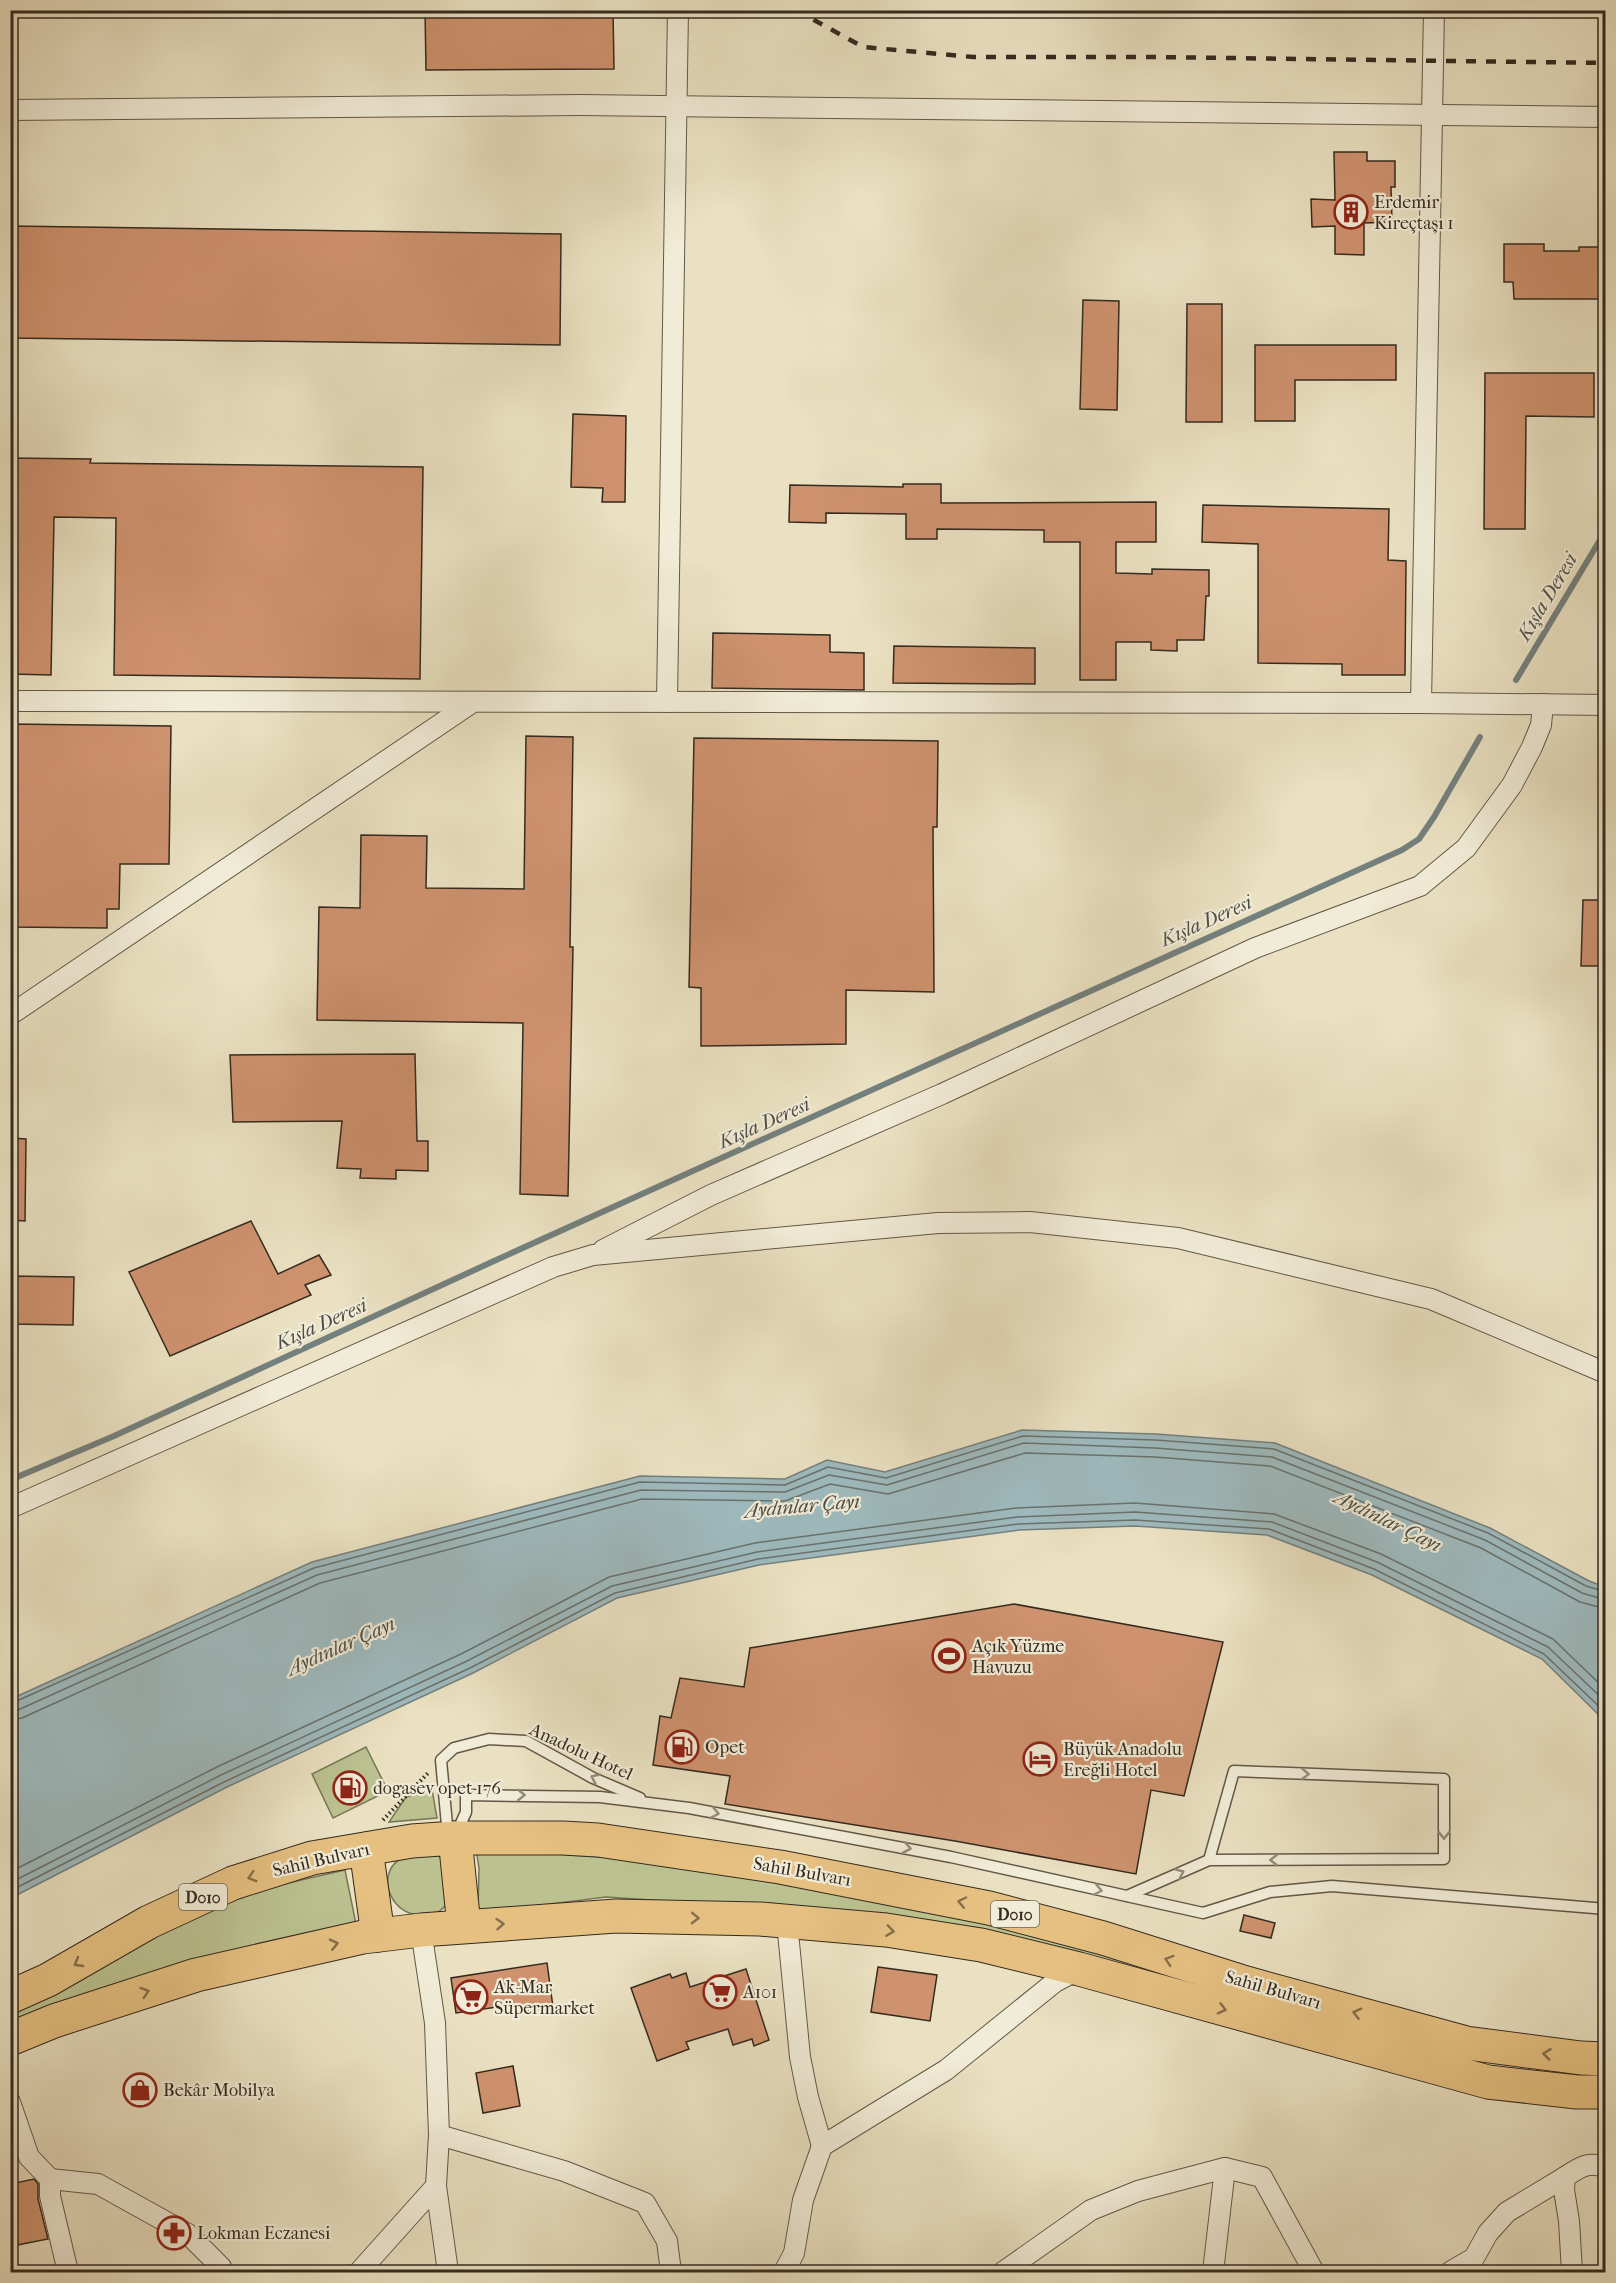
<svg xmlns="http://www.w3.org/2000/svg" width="1616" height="2283" viewBox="0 0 1616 2283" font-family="'IM FELL French Canon',serif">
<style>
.green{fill:#bbc290;stroke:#787658;stroke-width:1.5}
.water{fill:#9ebabe;stroke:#74807e;stroke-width:1.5}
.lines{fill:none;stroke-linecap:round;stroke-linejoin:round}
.shore{stroke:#69726e;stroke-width:1.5}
.stream{stroke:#74807e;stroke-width:6}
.building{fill:#ce926e;stroke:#342a1f;stroke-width:1.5}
.lane-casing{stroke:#625848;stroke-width:13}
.street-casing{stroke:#625848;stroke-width:22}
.highway-casing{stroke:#342a1f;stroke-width:35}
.path{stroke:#342a1f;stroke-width:4;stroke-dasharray:1.5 3;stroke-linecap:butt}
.lane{stroke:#f1ecd7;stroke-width:10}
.street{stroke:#f1ecd7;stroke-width:20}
.highway{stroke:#e5c081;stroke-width:33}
.rail{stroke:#342a1f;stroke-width:4.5;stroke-dasharray:10 10;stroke-linecap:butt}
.oneway{stroke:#928b7b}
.oneway2{stroke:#846e4b}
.labels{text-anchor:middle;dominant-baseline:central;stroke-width:4.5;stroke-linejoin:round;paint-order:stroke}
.shield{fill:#f1ecd7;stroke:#6d6456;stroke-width:1.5}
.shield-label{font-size:16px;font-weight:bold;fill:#342a1f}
.poi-label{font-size:18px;fill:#342a1f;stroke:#f1ecd7;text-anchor:start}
.street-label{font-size:18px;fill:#342a1f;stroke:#f1ecd7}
.water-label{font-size:20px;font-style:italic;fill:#4e4e47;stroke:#f1ecd7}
</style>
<rect width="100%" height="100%" fill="#eae1c2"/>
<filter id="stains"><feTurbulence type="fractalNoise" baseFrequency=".00333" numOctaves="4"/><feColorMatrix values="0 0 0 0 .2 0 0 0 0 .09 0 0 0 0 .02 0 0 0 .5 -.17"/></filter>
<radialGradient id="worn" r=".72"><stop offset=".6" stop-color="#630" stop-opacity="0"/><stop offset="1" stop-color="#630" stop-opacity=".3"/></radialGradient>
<g class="green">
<path d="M366 1747 388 1791 333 1818 312 1774Z"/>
<path d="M432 1789 437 1818 389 1822 406 1797Z"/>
<path d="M476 1849 661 1861 984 1922 1128 1960 1199 1987 819 1911 606 1897 478 1913 479 1868Z"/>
<path d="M432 1853 442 1858 451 1898C444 1909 438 1914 426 1915 392 1919 374 1876 400 1859 408 1854 424 1855 432 1853Z"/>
<path d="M345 1870 357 1929 11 2029 10 2009 173 1924 266 1888Z"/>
</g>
<path class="water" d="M1022 1430 1156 1434 1275 1443 1490 1528 1589 1581 1605 1587V1721L1542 1659 1372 1575 1267 1535 1135 1526 1019 1530 759 1565 617 1598 473 1673 227 1787 11 1898V1699L312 1562 640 1476 785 1479 827 1460 885 1472Z"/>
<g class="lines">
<g class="shore">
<path d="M10 1704 314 1568 640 1482 785 1485 828 1467 886 1478 1023 1436 1156 1440 1274 1449 1488 1533 1586 1586 1606 1592"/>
<path d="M10 1711 18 1710 317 1575 641 1490 785 1492 829 1475 887 1485 1024 1443 1155 1448 1272 1457 1485 1540 1582 1593 1606 1600"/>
<path d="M10 1720 22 1718 320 1583 642 1499 785 1501 830 1484 888 1494 1025 1453 1155 1457 1270 1466 1481 1548 1580 1602 1606 1609"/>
<path d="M10 1872 217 1767 463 1653 609 1577 755 1543 1016 1508 1135 1503 1274 1514 1381 1554 1553 1639 1606 1690"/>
<path d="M10 1883 221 1775 467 1661 612 1586 757 1552 1017 1517 1135 1512 1272 1522 1377 1562 1548 1647 1606 1702"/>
<path d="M10 1891 224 1782 470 1668 615 1593 758 1559 1018 1524 1135 1520 1269 1529 1374 1569 1544 1654 1606 1713"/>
</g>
<g class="stream">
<path d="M1516 680 1606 530"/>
<path d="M10 1480 114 1436 494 1261 1402 850 1419 839 1434 817 1480 737"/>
</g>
</g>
<g class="building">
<path d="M425 10H613L614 69 426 70Z"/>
<path d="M1334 152H1367V161H1395V187H1391L1392 222 1364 223V255L1335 254V226L1312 227 1311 199 1335 200Z"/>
<path d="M10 226 561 234 560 345 10 338Z"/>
<path d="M1504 244H1544V251H1579V247H1605V299H1514L1513 282H1504Z"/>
<path d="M1083 300 1119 301 1117 410 1080 409Z"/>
<path d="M1187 304H1222V422H1186Z"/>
<path d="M1255 345H1396V380H1295V421H1255Z"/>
<path d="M1485 373H1594V417L1526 416 1525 529H1484Z"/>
<path d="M573 414 626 416 625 502H602L603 488 571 487Z"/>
<path d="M10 458 91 459 90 463 423 467 420 679 114 675 116 518 54 517 51 675 10 674Z"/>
<path d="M903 484H941V503L1156 502V542H1116V573L1152 574V569L1209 570V596H1206L1204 640H1177V651L1151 650V642H1116V680H1080V542H1044V530L937 529V539H906V514L826 513V523L789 522 790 485 903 487Z"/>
<path d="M1203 505 1389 509 1388 560 1406 561 1405 675H1342V664L1258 663V544L1202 542Z"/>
<path d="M713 633 830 635V652L864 653V690L712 688Z"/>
<path d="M894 646 1035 648V684L893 683Z"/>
<path d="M10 724 171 726 169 864H120L119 909H107V928L10 927Z"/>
<path d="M526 736 573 737 570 947H573L568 1196 520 1194 523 1023 317 1020 319 907 360 908 361 835 427 836 426 888 524 889Z"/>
<path d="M694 738 938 741 937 827H933L934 992 846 990V1044L701 1046V988L689 987Z"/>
<path d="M1583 900H1605V966H1581Z"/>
<path d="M415 1054 417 1141H428V1171L396 1170V1179L360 1178 361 1169 337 1168 342 1121 233 1122 230 1055Z"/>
<path d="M10 1138 26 1139 25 1221 10 1220Z"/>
<path d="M251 1221 278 1274 319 1255 331 1275 305 1285 311 1295 170 1356 129 1272Z"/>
<path d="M10 1276 74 1277 73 1325 10 1324Z"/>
<path d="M1014 1604 1223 1642 1184 1796 1151 1790 1136 1874 955 1841 725 1804 730 1776 653 1765 660 1716 671 1718 680 1678 744 1687 750 1648Z"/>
<path d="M1244 1915 1275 1923 1271 1938 1240 1931Z"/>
<path d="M547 1963 553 2007 505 2014 504 2006 456 2013 451 1978Z"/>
<path d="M878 1967 937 1975 930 2021 871 2012Z"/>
<path d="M746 1969 769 2040 754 2046 752 2039 733 2045 728 2029 686 2042 689 2049 657 2061 631 1988 670 1974 672 1978 686 1973 690 1987Z"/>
<path d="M513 2066 520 2106 483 2113 476 2073Z"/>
<path d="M34 2179 38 2184V2199L48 2239 17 2245 10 2210V2184Z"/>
</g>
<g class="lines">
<defs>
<g id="lane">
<path d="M457 1832 466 1812V1795L600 1797 689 1808 951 1857 1203 1913 1270 1892 1332 1886 1606 1909"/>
<path d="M451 1833 447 1825 441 1760 454 1748 489 1739 526 1741 593 1778 640 1798"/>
<path d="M1127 1896 1209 1860 1234 1771 1444 1779V1859L1209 1860"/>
</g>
<g id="street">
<path d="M10 110 580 105 1606 117"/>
<path d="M10 701 1421 703 1606 705"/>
<path d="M667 702 678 10"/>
<path d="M1421 703 1434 10"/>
<path d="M10 1015 473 702"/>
<path d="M603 1250 711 1195 942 1094 1255 948 1420 886 1466 848 1512 785 1532 747 1541 725 1543 704"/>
<path d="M10 1508 553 1267 593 1255 938 1223 1030 1222 1178 1238 1431 1299 1606 1373"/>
<path d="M787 1922 800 2057 808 2097 822 2146"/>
<path d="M421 1930 435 2023 439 2135 436 2186 448 2272"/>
<path d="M10 2102 29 2157 50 2179 98 2184 188 2234 221 2267V2272"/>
<path d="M439 2135 564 2171 645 2203 667 2241 671 2272"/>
<path d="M50 2179V2196L68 2272"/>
<path d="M359 2272 436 2186"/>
<path d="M784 2272 794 2253 803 2200 822 2146 946 2070 1055 1982 1079 1969"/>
<path d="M1003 2272 1091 2210 1138 2191 1225 2168 1262 2177 1314 2272"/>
<path d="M1213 2272 1225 2168"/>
<path d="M1450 2272 1474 2258 1488 2233 1507 2212 1565 2177"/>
<path d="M1572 2272 1569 2221 1564 2190 1565 2177C1579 2168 1589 2160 1606 2168"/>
</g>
<g id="highway">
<path d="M455 1838 464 1926"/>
<path d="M366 1849 378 1935"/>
<path d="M10 1997 48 1980 149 1922 233 1883 312 1858 412 1841 455 1838H563L598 1840 780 1867 989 1908 1103 1938 1246 1983 1466 2043 1581 2058 1606 2059"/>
<path d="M10 2039 54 2021 196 1975 363 1937 421 1930 616 1916 760 1919 886 1930 981 1945 1079 1969 1488 2082 1577 2092H1606"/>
</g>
</defs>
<use href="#lane" class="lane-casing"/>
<use href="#street" class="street-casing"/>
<use href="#highway" class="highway-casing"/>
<path class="path" d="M383 1820 428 1773"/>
<use href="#lane" class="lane"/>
<use href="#street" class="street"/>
<use href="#highway" class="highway"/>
<path class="rail" d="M796 10 863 47 973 57H1151L1606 63"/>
</g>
<defs><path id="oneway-chevron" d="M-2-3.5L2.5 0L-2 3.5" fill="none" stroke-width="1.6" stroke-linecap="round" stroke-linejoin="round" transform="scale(1.5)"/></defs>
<g class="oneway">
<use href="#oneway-chevron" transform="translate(1305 1774) rotate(2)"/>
<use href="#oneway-chevron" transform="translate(595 1778) rotate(-155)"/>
<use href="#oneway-chevron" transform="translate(521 1795)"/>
<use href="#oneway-chevron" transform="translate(715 1813) rotate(11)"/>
<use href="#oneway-chevron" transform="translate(1444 1835) rotate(89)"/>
<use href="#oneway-chevron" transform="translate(907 1848) rotate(10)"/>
<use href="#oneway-chevron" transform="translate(1274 1860) rotate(180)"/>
<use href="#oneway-chevron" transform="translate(1180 1873) rotate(-24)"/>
<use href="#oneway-chevron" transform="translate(1098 1890) rotate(12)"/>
</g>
<g class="oneway2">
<use href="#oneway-chevron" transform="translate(252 1877) rotate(163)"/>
<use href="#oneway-chevron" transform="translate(962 1902) rotate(-168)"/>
<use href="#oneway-chevron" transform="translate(695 1918) rotate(1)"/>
<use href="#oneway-chevron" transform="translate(500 1924) rotate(-5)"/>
<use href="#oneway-chevron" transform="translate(890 1931) rotate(8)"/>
<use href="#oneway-chevron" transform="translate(334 1944) rotate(-13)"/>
<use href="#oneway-chevron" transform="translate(1169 1960) rotate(-162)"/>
<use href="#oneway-chevron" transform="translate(78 1963) rotate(150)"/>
<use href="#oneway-chevron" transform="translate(145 1992) rotate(-18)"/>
<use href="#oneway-chevron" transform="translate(1222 2009) rotate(15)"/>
<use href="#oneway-chevron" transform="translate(1357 2013) rotate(-165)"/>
<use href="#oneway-chevron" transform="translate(1547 2054) rotate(-173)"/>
</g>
<defs>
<symbol id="building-ring" viewBox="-11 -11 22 22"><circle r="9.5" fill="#f1ecd7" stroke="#8f2418" stroke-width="1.5"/><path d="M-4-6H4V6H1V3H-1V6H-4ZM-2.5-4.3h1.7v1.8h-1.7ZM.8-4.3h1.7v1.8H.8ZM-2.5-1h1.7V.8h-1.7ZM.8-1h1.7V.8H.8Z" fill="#8f2418"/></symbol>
<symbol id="stadium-ring" viewBox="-11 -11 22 22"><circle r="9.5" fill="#f1ecd7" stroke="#8f2418" stroke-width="1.5"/><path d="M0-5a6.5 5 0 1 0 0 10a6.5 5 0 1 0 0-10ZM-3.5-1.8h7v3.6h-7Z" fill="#8f2418"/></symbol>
<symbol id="fuel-ring" viewBox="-11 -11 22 22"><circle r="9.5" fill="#f1ecd7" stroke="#8f2418" stroke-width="1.5"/><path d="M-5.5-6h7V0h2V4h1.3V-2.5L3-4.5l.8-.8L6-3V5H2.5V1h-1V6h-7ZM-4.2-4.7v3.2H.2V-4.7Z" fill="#8f2418"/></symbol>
<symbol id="hotel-ring" viewBox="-11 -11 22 22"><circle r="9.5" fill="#f1ecd7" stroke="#8f2418" stroke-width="1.5"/><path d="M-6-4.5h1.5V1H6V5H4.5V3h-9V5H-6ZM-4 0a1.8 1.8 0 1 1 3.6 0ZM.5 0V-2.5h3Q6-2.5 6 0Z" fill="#8f2418"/></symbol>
<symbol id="supermarket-ring" viewBox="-11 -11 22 22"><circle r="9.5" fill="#f1ecd7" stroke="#8f2418" stroke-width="1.5"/><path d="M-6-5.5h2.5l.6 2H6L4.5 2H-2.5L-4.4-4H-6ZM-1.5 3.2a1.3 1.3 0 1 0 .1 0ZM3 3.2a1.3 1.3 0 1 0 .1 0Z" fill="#8f2418"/></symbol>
<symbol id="shop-ring" viewBox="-11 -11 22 22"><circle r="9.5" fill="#f1ecd7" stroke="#8f2418" stroke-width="1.5"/><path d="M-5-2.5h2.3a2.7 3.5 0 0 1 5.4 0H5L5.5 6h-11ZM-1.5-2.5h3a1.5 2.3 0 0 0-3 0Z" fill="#8f2418"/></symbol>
<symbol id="pharmacy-ring" viewBox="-11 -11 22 22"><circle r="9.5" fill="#f1ecd7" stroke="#8f2418" stroke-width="1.5"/><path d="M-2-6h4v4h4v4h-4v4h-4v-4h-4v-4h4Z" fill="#8f2418"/></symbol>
</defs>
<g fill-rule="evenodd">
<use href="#building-ring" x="1332" y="193" width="38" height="38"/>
<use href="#stadium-ring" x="930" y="1637" width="38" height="38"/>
<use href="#fuel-ring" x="663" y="1728" width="38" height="38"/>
<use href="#hotel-ring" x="1021" y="1740" width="38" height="38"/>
<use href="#fuel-ring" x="331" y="1769" width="38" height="38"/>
<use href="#supermarket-ring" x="701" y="1973" width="38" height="38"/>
<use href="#supermarket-ring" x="452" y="1978" width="38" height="38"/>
<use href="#shop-ring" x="121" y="2071" width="38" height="38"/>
<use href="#pharmacy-ring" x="155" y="2214" width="38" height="38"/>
</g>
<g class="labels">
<g class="shield">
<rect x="179" y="1884" width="48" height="26" rx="4.5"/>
<rect x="991" y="1901" width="48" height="26" rx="4.5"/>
</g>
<g class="shield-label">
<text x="203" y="1897">D010</text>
<text x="1015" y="1914">D010</text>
</g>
<g class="poi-label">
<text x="1374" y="202">Erdemir<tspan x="1374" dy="21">Kireçtaşı 1</tspan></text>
<text x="972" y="1646">Açık Yüzme<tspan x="972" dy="21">Havuzu</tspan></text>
<text x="705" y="1747">Opet</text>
<text x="1063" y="1749">Büyük Anadolu<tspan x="1063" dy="21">Ereğli Hotel</tspan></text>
<text x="373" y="1788">dogasev opet 176</text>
<text x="494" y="1987">Ak-Mar<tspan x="494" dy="21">Süpermarket</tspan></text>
<text x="743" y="1992">A101</text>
<text x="163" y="2090">Bekâr Mobilya</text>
<text x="197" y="2233">Lokman Eczanesi</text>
</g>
<g class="street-label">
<text transform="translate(581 1752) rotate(25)">Anadolu Hotel</text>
<text transform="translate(321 1860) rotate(-13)">Sahil Bulvarı</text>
<text transform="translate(802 1872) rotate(10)">Sahil Bulvarı</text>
<text transform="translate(1273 1990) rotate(16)">Sahil Bulvarı</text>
</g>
<g class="water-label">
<text transform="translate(1547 597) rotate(-59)">Kışla Deresi</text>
<text transform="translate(1206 921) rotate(-24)">Kışla Deresi</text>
<text transform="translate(764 1123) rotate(-24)">Kışla Deresi</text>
<text transform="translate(321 1324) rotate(-24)">Kışla Deresi</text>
<text transform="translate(802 1506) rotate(-5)">Aydınlar Çayı</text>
<text transform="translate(1388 1521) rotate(26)">Aydınlar Çayı</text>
<text transform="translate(341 1646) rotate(-24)">Aydınlar Çayı</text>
</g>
</g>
<rect width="1616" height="2283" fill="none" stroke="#eae1c2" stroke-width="36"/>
<rect x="12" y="12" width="1592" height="2259" fill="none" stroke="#342a1f" stroke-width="3"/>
<rect x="18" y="18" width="1580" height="2247" fill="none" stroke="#342a1f" stroke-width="1.5"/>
<rect width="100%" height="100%" filter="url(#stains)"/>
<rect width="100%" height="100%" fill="url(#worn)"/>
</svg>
